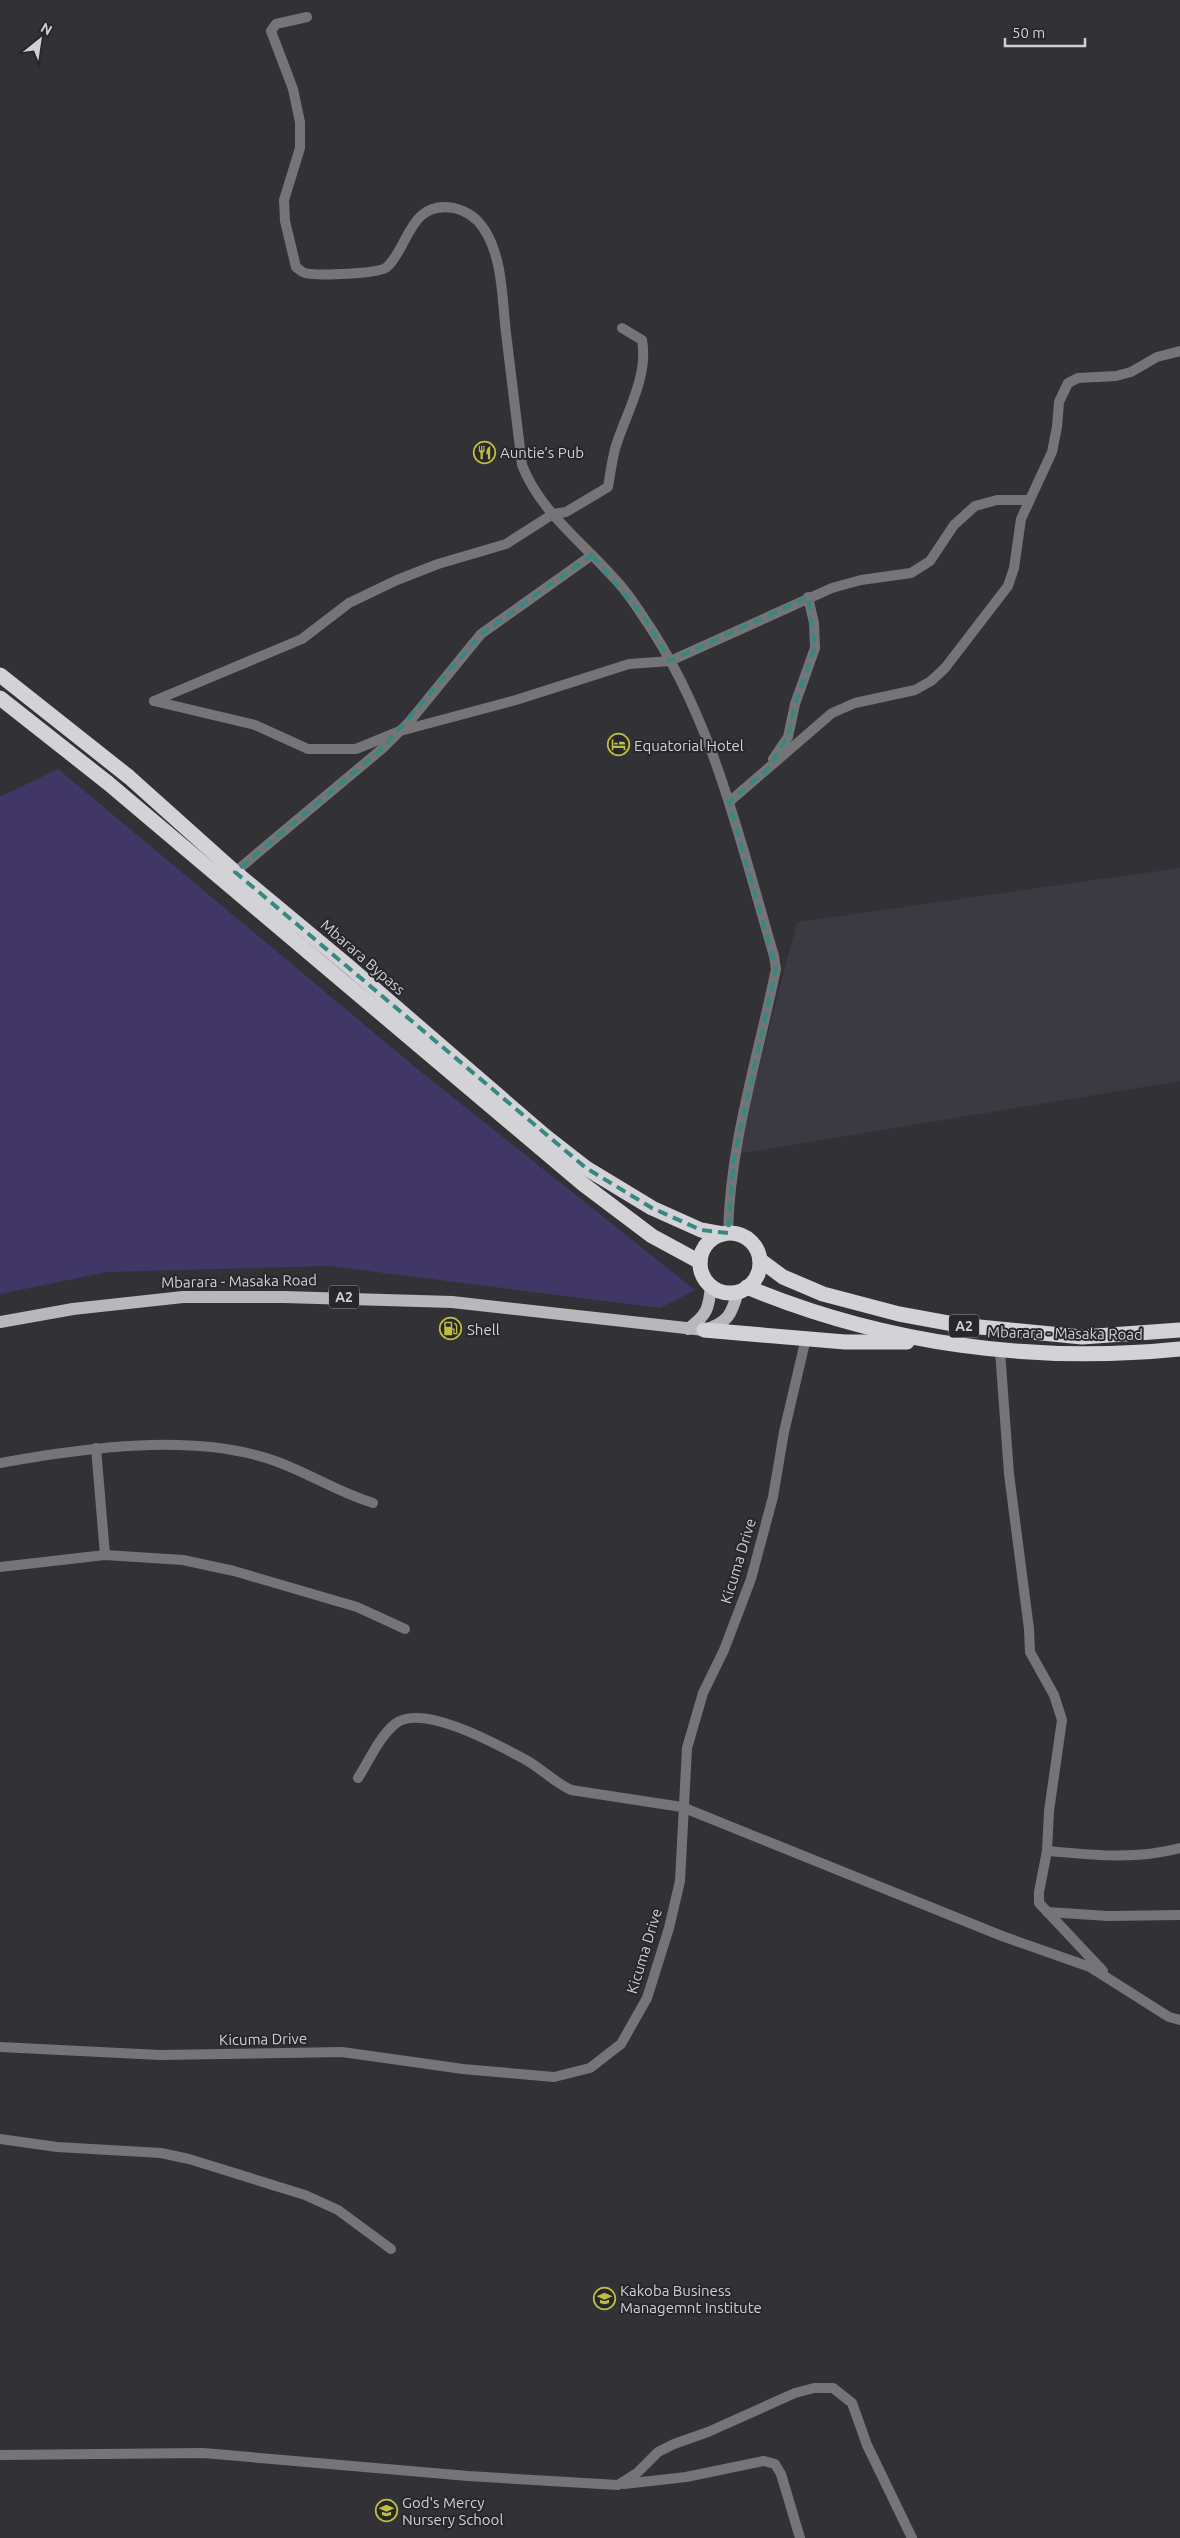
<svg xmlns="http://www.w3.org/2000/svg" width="1180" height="2538" viewBox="0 0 1180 2538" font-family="Ubuntu,sans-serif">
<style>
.built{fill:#3b3a43}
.green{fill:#413767}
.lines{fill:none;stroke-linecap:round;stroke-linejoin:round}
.street{stroke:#757577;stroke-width:10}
.primary{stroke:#b8b8bb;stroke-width:12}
.highway{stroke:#d3d2d7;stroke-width:15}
.marked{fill:none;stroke:#368882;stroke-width:4;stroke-dasharray:10 6;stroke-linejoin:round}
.labels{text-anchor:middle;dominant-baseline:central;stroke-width:4;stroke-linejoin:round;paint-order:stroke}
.shield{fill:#28272b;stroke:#9e9ea1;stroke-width:1}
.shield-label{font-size:14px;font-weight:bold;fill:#d1d1d3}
.poi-label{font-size:15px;fill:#d1d1d3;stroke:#28272b;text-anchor:start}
.street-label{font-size:15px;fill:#d1d1d3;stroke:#28272b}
</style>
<rect width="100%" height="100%" fill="#323135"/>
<path class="built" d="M1180 868V1081L736 1154 797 922Z"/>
<path class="green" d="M58 769 415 1067 695 1290 660 1308 329 1266 107 1272 0 1294V797Z"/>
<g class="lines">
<g class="street">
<path d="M307 17 276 24 271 31 293 89 300 122V148L284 200 285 221 296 267C299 269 301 272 305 273 317 276 379 274 387 267 409 247 409 200 454 208 467 211 477 218 484 229 503 258 502 299 506 333 511 377 517 421 522 465 540 511 580 540 612 576 624 588 635 604 644 618 713 718 740 841 774 956L776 969C758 1057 730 1142 728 1233"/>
<path d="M154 701 255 725 308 749H356L400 731 516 700 629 664 670 661 832 588 861 580 911 573 930 561 954 525 975 506 997 500H1028"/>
<path d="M154 701 302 639 349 603 397 580 438 564 506 544 553 514 566 512 608 487C610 475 612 461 615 449 625 415 649 377 642 340L622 328"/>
<path d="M773 759 788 737 795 704 815 648 814 623 808 597"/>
<path d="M729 802 832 713 855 703 915 690 931 681 945 668 1008 586 1014 568 1021 519 1052 452 1057 427 1059 402 1068 383 1078 378 1116 376 1131 372 1157 357 1180 351"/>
<path d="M235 872 383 748 410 721 481 634 592 555"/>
<path d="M1000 1351 1009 1474 1029 1629 1030 1652 1054 1695 1062 1720 1049 1811 1047 1851 1039 1892V1903L1103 1971"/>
<path d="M96 1448 105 1555"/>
<path d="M0 1463C83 1448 194 1432 275 1461 309 1473 339 1493 373 1503"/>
<path d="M0 1567 105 1555 183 1560 234 1571 357 1607 405 1629"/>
<path d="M358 1778C369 1761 379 1737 395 1724 422 1702 500 1746 526 1760 542 1769 554 1782 571 1790L682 1807 1002 1936 1090 1967 1169 2017 1180 2020"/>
<path d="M1047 1851C1093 1855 1135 1860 1180 1848"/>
<path d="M1047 1912 1108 1916 1180 1915"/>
<path d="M0 2047 160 2055 342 2052 463 2069 554 2077 590 2068 621 2044 647 1998 669 1928 680 1881 687 1748 703 1693 724 1650 751 1579 773 1497 784 1432 806 1338"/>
<path d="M0 2139 57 2147 161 2153 189 2159 305 2195 338 2210 391 2249"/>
<path d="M0 2455 203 2453 468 2476 618 2485 637 2473 658 2452 674 2444 708 2432 795 2393 814 2388H833L852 2403 867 2445 912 2538"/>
<path d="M624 2484 686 2477 764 2461 775 2464 781 2474 800 2538"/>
</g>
<g class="primary">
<path d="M0 1322 73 1309 183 1297H284L452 1302 704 1330C728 1323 732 1314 738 1291"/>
<path d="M688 1329C707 1315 709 1309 711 1285"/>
</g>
<g class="highway">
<path d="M0 675 129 777 235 872 347 965 545 1136 586 1168 652 1208 701 1230 723 1234"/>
<path d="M0 698 108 783 583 1184 652 1236 700 1262"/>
<circle cx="730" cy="1263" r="30"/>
<path d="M760 1260 783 1277 823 1294 899 1314 959 1325 1082 1337 1180 1330"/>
<path d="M747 1287C884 1344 1033 1364 1180 1349"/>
<path d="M704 1330 845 1342H907"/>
</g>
</g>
<path class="marked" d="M592 555 644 617 670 661 808 597 815 648 795 704 788 737 767 770 729 802 776 969 734 1158 728 1233 701 1230 652 1208 586 1168 235 872 383 748 481 634Z"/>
<defs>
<symbol id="restaurant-ring" viewBox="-11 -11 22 22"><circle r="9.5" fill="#28272b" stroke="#bcbf44" stroke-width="1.5"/><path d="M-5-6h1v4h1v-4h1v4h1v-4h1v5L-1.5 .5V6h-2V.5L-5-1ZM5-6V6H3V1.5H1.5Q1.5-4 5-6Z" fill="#bcbf44"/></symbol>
<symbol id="hotel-ring" viewBox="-11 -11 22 22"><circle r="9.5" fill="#28272b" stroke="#bcbf44" stroke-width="1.5"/><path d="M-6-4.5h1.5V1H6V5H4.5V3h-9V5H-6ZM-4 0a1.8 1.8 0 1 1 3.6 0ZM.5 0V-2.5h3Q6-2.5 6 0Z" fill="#bcbf44"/></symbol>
<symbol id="fuel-ring" viewBox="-11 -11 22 22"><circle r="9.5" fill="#28272b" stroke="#bcbf44" stroke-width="1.5"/><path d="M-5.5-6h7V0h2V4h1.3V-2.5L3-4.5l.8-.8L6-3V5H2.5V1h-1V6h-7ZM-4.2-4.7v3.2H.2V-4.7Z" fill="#bcbf44"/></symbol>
<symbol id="school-ring" viewBox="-11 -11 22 22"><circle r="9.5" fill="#28272b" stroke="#bcbf44" stroke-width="1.5"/><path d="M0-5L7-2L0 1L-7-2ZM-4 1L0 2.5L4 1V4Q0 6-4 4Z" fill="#bcbf44"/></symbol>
</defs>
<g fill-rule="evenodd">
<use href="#restaurant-ring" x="472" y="440" width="25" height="25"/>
<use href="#hotel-ring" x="606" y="732" width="25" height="25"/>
<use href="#fuel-ring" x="438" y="1316" width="25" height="25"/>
<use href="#school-ring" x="592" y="2286" width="25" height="25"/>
<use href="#school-ring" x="374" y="2498" width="25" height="25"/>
</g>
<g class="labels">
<g class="shield">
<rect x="329" y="1285.5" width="30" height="23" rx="4"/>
<rect x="949" y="1314.5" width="30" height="23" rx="4"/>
</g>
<g class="shield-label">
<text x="344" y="1297">A2</text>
<text x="964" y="1326">A2</text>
</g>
<g class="poi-label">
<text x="500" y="452">Auntie’s Pub</text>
<text x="634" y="745">Equatorial Hotel</text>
<text x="467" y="1329">Shell</text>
<text x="620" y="2290">Kakoba Business<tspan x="620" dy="17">Managemnt Institute</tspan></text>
<text x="402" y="2502">God's Mercy<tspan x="402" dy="17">Nursery School</tspan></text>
</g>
<g class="street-label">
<text transform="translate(363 957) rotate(41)">Mbarara Bypass</text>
<text transform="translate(239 1281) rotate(-1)">Mbarara - Masaka Road</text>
<text transform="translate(1065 1333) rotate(1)">Mbarara - Masaka Road</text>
<text transform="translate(738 1561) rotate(-73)">Kicuma Drive</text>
<text transform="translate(644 1951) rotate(-73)">Kicuma Drive</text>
<text transform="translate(263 2039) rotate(-1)">Kicuma Drive</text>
</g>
</g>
<g transform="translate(40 40) rotate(30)" stroke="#28272b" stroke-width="4" paint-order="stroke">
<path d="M0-4L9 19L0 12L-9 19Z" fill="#d1d1d3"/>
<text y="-8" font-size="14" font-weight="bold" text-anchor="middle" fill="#d1d1d3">N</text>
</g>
<path d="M1005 38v8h80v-8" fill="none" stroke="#d1d1d3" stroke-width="2.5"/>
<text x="1012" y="38" font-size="15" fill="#d1d1d3" stroke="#28272b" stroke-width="4" paint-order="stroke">50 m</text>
</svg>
